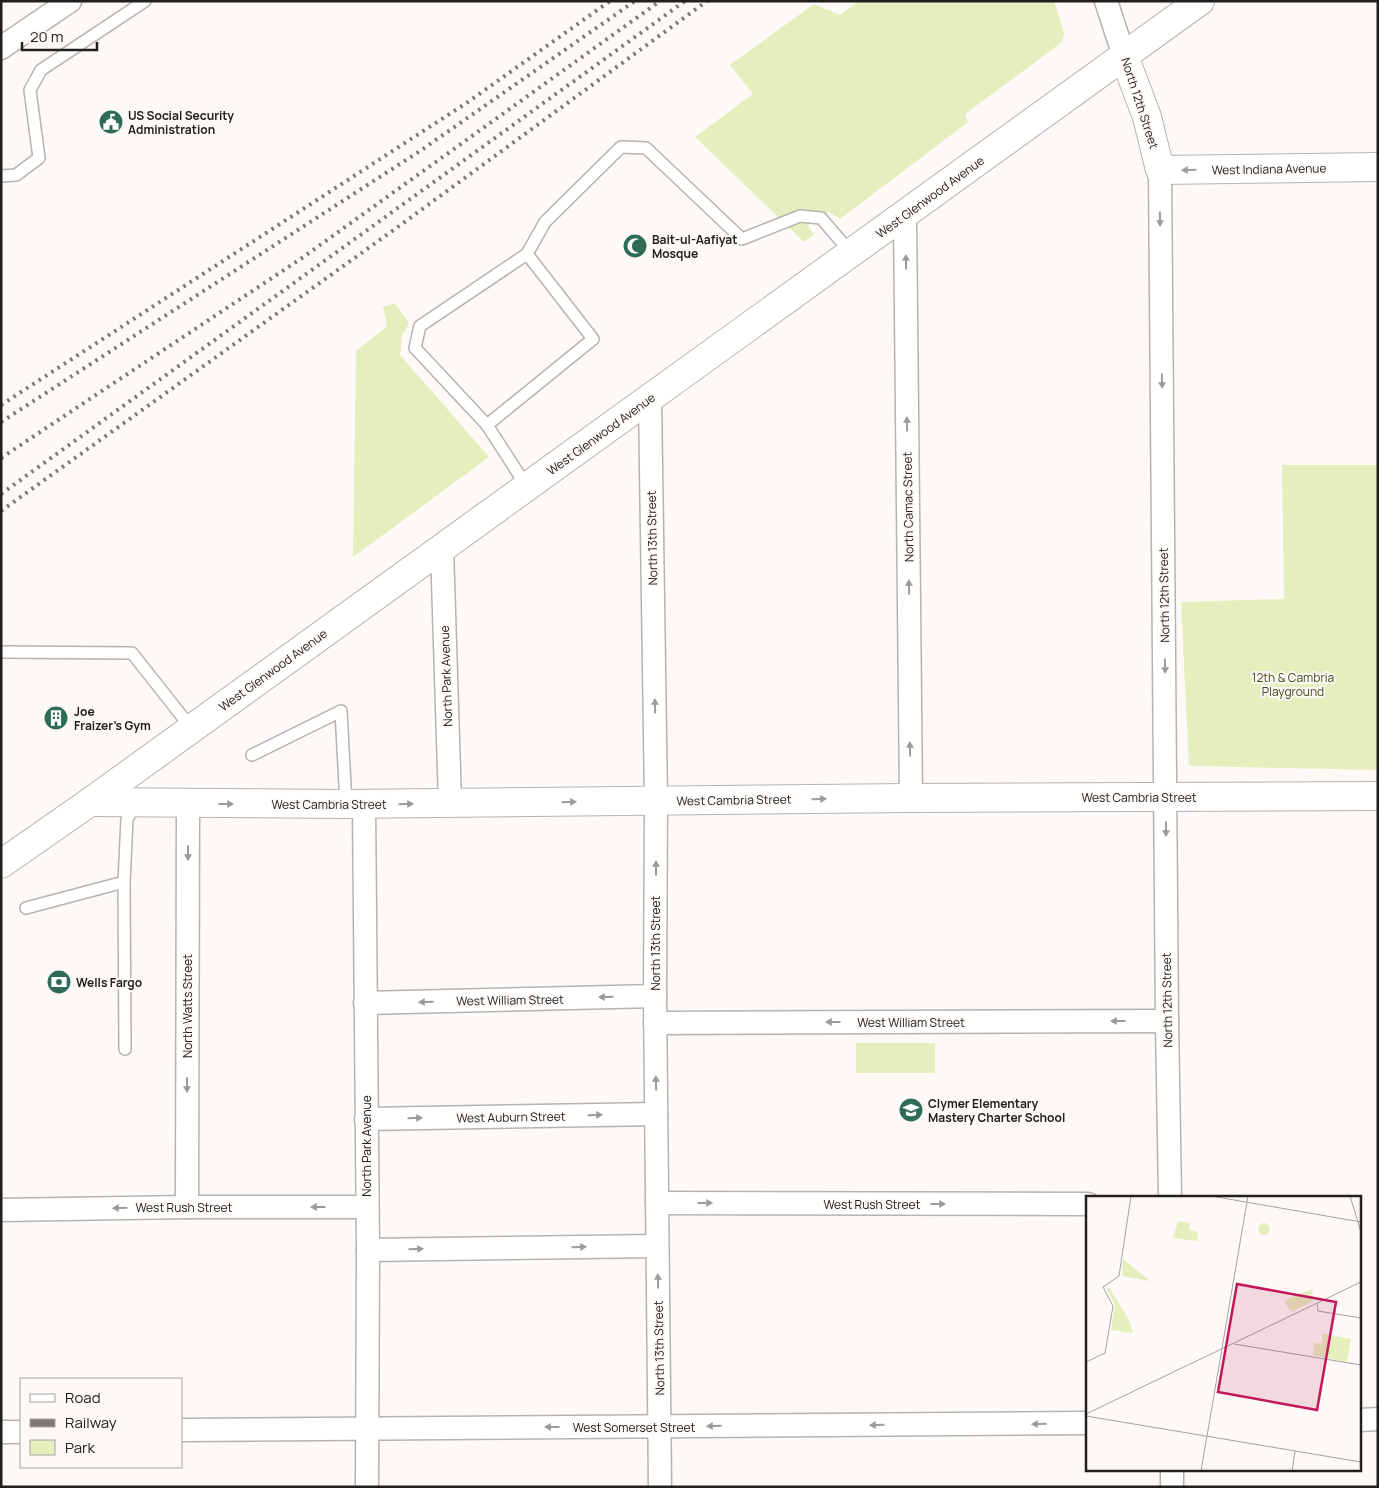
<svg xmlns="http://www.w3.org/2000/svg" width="1379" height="1488" viewBox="0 0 1379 1488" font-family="Manrope,sans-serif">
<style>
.green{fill:#e5efbe}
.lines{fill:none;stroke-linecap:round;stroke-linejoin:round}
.service-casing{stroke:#b6b3b1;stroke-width:14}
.minor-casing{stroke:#b6b3b1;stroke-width:25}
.tertiary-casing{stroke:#b6b3b1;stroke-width:30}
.secondary-casing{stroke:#b6b3b1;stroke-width:30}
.service{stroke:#fff;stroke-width:11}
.minor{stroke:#fff;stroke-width:22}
.tertiary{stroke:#fff;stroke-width:28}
.secondary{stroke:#fff;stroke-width:28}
.rail{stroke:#7c7978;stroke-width:4;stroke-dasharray:2.5 5;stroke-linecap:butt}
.oneway{fill:#9c9b9a}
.labels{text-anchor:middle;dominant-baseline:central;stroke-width:4;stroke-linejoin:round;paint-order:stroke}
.street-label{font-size:12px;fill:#22201f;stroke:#fcf9f6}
.poi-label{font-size:12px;font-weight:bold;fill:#22201f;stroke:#fcf9f6;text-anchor:start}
.park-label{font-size:12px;fill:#424a17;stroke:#fcf9f6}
.inset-road{fill:none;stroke:#a5a2a0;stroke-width:1}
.view{fill:#c2185b;fill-opacity:0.15;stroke:#c2185b;stroke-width:2.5}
.inset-edge{fill:none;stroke:#22201f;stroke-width:2.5}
</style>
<rect width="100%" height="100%" fill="#fcf9f6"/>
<g class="green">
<path d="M859 1H1054L1064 33 1062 42 965 114 968 122 840 219 829 212 808 225 814 235 804 242 695 137 753 94 730 65 814 4 840 15Z"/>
<path d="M395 303 409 323 402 336 400 355 489 457 353 557 356 351 387 327 383 307Z"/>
<path d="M1282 465H1378V770L1189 766 1181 602 1284 599Z"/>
<rect x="856" y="1043" width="79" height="30"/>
</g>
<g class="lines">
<defs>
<g id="service">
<path d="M1 176 16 175 39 158 30 90 41 70 145 1"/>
<path d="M487 425 593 339 527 254"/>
<path d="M527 487 487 425 415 348 420 326 527 254 545 222 621 147 646 148 742 239 800 216 821 218 852 254"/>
<path d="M1 652 132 653 192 729"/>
<path d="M252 755 341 711 346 804"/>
<path d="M26 908 124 882"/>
<path d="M125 1049 124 882 127 819 136 804"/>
</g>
<g id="minor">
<path d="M1106 1 1124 56"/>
<path d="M1 48 70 1"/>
<path d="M1160 170 1167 1021 1170 1197"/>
<path d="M905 215 911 798"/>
<path d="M650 399 656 801 655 996 660 1487"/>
<path d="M442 548 450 803"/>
<path d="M364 804 368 1250 367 1487"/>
<path d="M365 1003 655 996"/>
<path d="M655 1023 1167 1021"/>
<path d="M366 1119 656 1114"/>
<path d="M657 1203 1088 1204"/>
<path d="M187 1207 188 804"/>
<path d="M1 1210 187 1207H366"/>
<path d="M368 1250 657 1246"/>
<path d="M1360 1420 1378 1419"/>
<path d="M181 1430 1088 1423"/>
<path d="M1 1432H21"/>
<path d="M1172 1469V1487"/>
</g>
<g id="tertiary">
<path d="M1124 56 1147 117 1160 170 1378 167"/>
<path d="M90 802 346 804 911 798 1378 796"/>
</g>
<path id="secondary" d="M1 864 90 802 1200 1"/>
</defs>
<use href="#service" class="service-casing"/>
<use href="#minor" class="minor-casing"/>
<use href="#tertiary" class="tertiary-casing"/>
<use href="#secondary" class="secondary-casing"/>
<use href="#service" class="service"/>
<use href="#minor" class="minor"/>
<use href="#tertiary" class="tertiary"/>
<use href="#secondary" class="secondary"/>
<g class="rail">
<path d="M1 405 468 102 610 1"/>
<path d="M1 422 420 151 635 1"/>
<path d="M1 458 302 258 660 1"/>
<path d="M1 494 685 1"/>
<path d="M1 511 395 229 707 1"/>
</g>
</g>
<defs><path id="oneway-solid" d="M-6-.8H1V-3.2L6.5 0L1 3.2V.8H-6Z" transform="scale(1.25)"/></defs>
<g class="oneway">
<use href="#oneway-solid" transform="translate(1189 170) rotate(179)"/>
<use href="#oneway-solid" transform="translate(1160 219) rotate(89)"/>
<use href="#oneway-solid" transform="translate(906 262) rotate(-91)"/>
<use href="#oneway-solid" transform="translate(1162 381) rotate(89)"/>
<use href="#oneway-solid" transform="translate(907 424) rotate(-91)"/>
<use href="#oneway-solid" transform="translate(909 587) rotate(-91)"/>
<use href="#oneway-solid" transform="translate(1165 666) rotate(89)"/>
<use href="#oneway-solid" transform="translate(655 706) rotate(-91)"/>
<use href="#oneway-solid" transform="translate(910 749) rotate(-91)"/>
<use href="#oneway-solid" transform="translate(819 799) rotate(-1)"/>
<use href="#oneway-solid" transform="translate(569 802) rotate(-1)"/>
<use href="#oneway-solid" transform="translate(226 804)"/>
<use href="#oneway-solid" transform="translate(406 804) rotate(-1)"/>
<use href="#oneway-solid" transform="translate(1166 829) rotate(90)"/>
<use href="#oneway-solid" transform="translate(188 853) rotate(90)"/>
<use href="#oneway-solid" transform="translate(656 868) rotate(-90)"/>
<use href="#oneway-solid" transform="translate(606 997) rotate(179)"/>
<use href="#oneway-solid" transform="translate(426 1002) rotate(179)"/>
<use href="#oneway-solid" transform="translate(1118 1021) rotate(180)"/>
<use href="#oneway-solid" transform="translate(833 1022) rotate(180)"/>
<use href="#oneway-solid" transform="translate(656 1083) rotate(-91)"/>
<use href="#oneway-solid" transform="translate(187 1085) rotate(90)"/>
<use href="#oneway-solid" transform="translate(595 1115) rotate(-1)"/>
<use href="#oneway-solid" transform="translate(415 1118) rotate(-1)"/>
<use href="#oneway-solid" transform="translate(705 1203)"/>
<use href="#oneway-solid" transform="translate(938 1204)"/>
<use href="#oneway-solid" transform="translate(318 1207) rotate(180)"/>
<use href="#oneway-solid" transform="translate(120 1208) rotate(179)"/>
<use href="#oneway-solid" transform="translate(579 1247) rotate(-1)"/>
<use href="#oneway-solid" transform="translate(416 1249) rotate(-1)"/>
<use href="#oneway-solid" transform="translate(658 1281) rotate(-91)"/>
<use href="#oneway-solid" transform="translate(1039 1424) rotate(179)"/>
<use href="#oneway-solid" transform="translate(877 1425) rotate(179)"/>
<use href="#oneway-solid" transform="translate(714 1426) rotate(179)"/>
<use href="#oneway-solid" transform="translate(552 1427) rotate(180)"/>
</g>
<defs>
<symbol id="civic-disc" viewBox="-11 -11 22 22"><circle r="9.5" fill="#2f6c57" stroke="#fcf9f6"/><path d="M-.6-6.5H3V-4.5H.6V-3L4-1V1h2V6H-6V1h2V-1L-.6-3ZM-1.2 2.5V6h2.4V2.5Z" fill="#fff"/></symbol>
<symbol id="mosque-disc" viewBox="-11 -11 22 22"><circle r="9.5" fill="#2f6c57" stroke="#fcf9f6"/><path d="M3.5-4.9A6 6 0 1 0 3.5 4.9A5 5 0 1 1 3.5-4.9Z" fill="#fff"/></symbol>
<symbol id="building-disc" viewBox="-11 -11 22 22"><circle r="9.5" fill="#2f6c57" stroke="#fcf9f6"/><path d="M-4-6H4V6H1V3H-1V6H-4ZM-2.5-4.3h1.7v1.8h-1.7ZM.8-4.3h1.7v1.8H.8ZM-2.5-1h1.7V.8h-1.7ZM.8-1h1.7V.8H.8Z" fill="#fff"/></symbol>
<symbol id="bank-disc" viewBox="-11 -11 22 22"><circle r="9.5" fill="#2f6c57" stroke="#fcf9f6"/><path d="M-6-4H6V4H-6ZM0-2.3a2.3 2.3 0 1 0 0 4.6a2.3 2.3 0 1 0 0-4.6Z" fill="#fff"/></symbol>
<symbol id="school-disc" viewBox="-11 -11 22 22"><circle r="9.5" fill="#2f6c57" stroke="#fcf9f6"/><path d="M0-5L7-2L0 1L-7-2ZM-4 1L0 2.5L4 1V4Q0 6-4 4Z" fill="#fff"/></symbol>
</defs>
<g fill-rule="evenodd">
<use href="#civic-disc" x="97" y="108" width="28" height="28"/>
<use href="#mosque-disc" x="621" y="232" width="28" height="28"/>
<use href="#building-disc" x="42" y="704" width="28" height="28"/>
<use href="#bank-disc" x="45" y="968" width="28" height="28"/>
<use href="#school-disc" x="897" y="1096" width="28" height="28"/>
</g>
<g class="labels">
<g class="street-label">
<text transform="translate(1140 103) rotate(72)">North 12th Street</text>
<text transform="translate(1269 169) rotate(-1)">West Indiana Avenue</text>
<text transform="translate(930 197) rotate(-36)">West Glenwood Avenue</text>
<text transform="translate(601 434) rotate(-36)">West Glenwood Avenue</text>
<text transform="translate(908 507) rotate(-91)">North Camac Street</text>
<text transform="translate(652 538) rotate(-91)">North 13th Street</text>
<text transform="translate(1164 595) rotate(-91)">North 12th Street</text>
<text transform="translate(273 670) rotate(-36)">West Glenwood Avenue</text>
<text transform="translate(446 676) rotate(-92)">North Park Avenue</text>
<text x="1139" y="797">West Cambria Street</text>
<text transform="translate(734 800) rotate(-1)">West Cambria Street</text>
<text x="329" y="804">West Cambria Street</text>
<text transform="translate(655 943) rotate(-90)">North 13th Street</text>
<text transform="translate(510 1000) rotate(-1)">West William Street</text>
<text transform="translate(1167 1000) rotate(-91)">North 12th Street</text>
<text transform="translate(187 1006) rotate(-90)">North Watts Street</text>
<text x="911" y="1022">West William Street</text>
<text transform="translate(511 1117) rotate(-1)">West Auburn Street</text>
<text transform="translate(366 1146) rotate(-90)">North Park Avenue</text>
<text x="872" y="1204">West Rush Street</text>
<text x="184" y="1207">West Rush Street</text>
<text transform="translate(659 1348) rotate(-91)">North 13th Street</text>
<text x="634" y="1427">West Somerset Street</text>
</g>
<g class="poi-label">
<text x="128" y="115">US Social Security<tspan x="128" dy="14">Administration</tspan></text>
<text x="652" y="239">Bait-ul-Aafiyat<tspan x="652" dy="14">Mosque</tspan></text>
<text x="74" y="711">Joe<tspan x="74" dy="14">Fraizer's Gym</tspan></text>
<text x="76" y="982">Wells Fargo</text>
<text x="928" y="1103">Clymer Elementary<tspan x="928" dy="14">Mastery Charter School</tspan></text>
</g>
<g class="park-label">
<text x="1293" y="677">12th &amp; Cambria<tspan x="1293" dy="14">Playground</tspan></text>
</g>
</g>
<g transform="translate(1086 1196)">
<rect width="275" height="275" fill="#fcf9f6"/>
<path d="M92 25 104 27 103 34 112 36 111 45 87 42ZM172 33a6 6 0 1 1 12 0a6 6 0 1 1-12 0ZM37 63 64 85 36 80ZM23 91 43 124 47 137 25 134 29 109 21 93ZM226 93 227 105 206 116 199 107 203 102ZM237 138 265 143 261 166 227 159 228 147 236 148Z" fill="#e5efbe"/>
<path class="inset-road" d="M125 0 275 26M264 0 275 36M231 107 232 115 275 122M148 148 275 169M0 166 19 157 27 110 17 91 33 80 45 0M0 218 275 86M0 220 275 266M115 275 162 0M206 275 209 255"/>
<path class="view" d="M151 88 250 106 231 214 132 196Z"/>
<rect width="275" height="275" class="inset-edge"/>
</g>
<rect width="1379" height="1488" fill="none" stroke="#22201f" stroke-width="5"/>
<rect x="20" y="1378" width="162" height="90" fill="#fcf9f6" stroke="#a5a2a0"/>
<rect x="30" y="1394" width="25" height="8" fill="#ffffff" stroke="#a5a2a0"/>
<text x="65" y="1403" font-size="15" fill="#22201f">Road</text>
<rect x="30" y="1419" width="25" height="8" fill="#7c7978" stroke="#a5a2a0"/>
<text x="65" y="1428" font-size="15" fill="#22201f">Railway</text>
<rect x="30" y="1440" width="25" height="15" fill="#e5efbe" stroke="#a5a2a0"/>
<text x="65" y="1453" font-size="15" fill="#22201f">Park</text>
<path d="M22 42v8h75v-8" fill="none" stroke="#22201f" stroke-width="2.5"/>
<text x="30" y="42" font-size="15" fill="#22201f" stroke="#fcf9f6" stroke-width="4" paint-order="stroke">20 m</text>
</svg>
